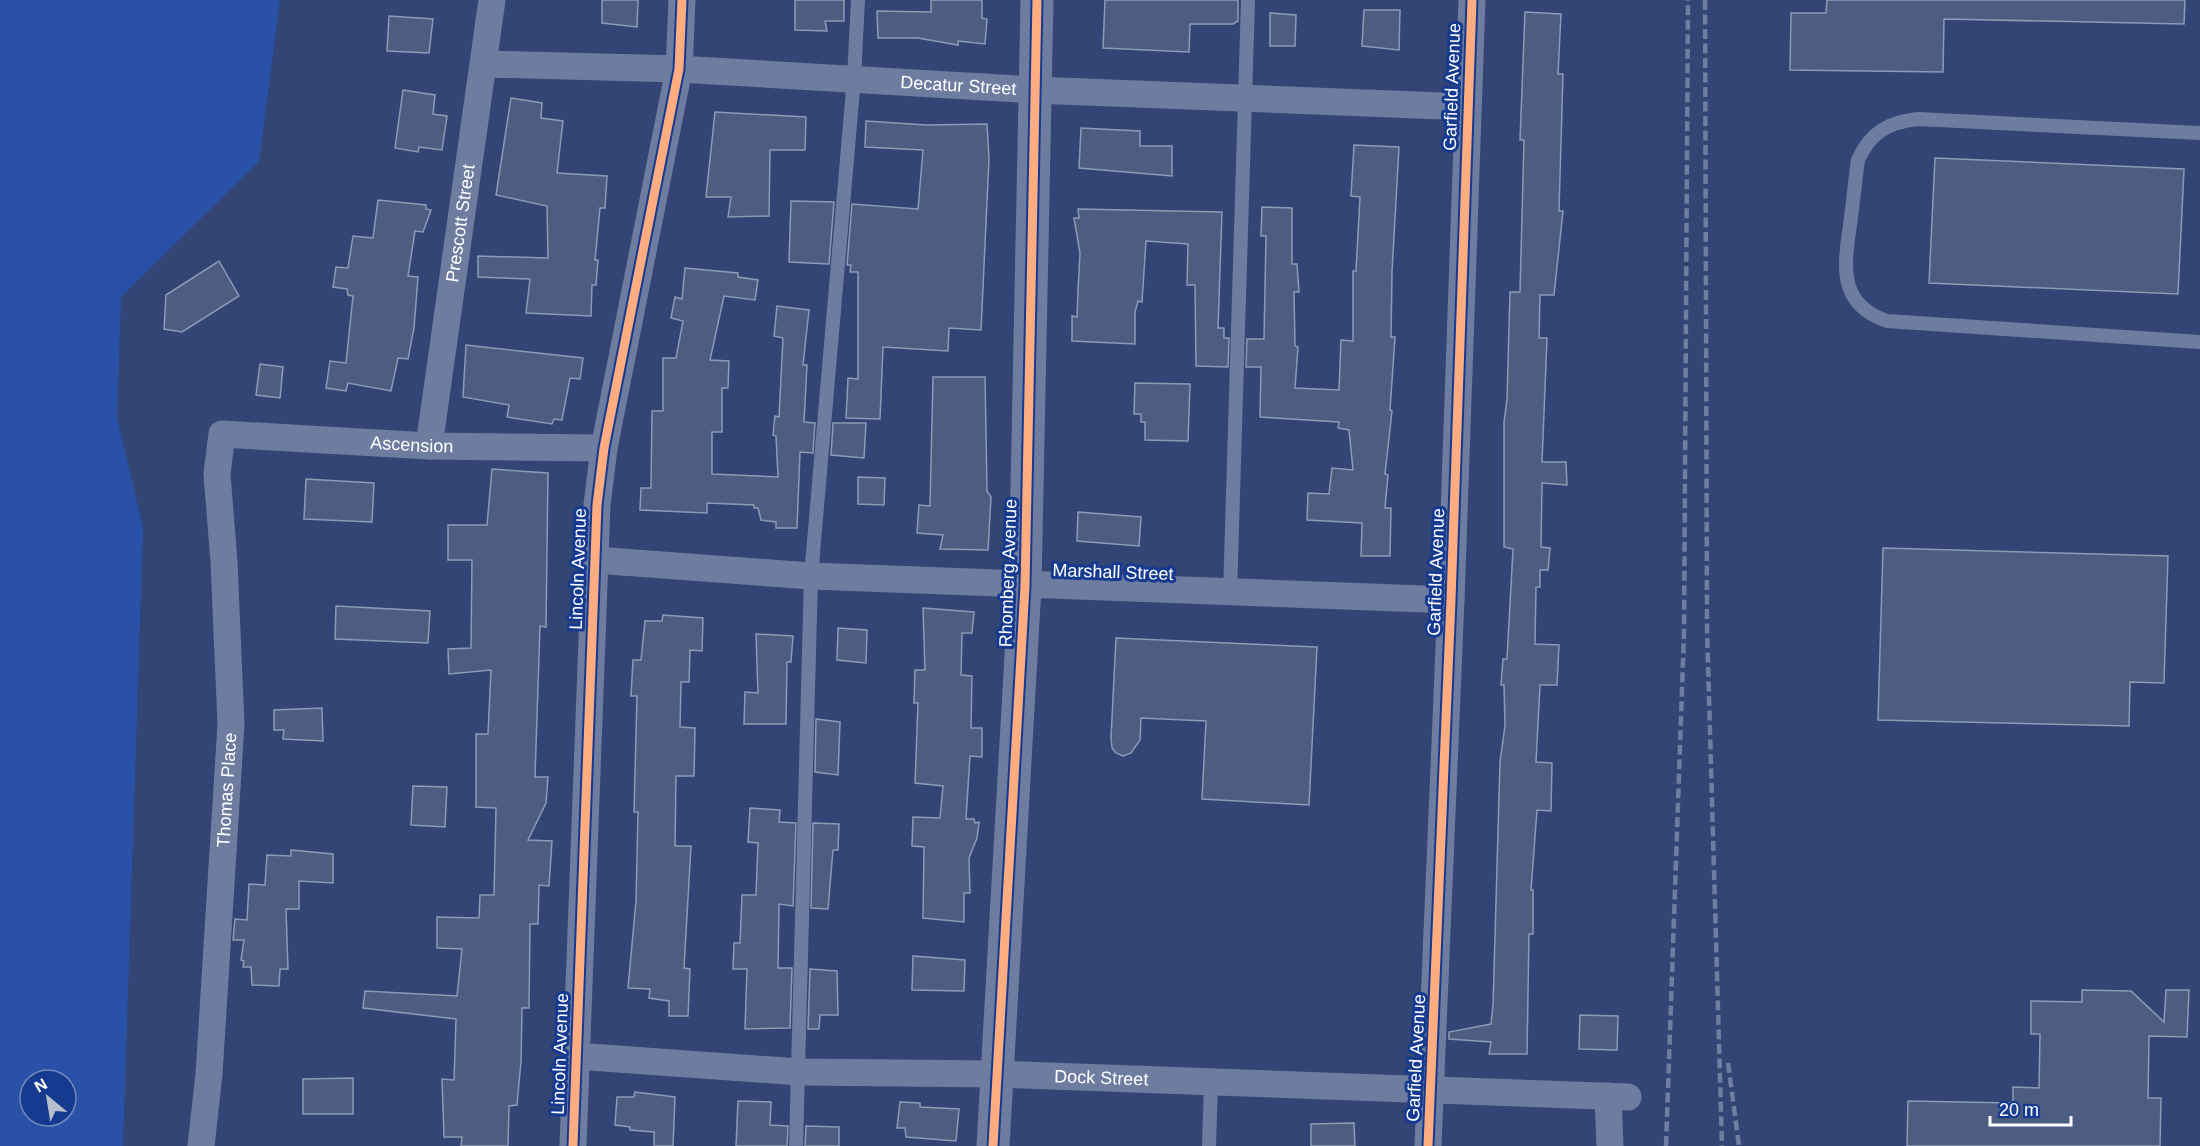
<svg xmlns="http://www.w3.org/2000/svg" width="2200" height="1146" viewBox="0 0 2200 1146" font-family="Helvetica,sans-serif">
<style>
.green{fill:#2951a7;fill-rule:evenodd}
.building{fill:#4d5d82;stroke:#8e9ab5;stroke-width:1.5}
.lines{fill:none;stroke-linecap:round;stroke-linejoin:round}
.service{stroke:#6e7d9f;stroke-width:14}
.minor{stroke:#6e7d9f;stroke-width:27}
.tertiary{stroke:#6e7d9f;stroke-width:33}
.rail{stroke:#6f7e9f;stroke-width:4.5;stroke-dasharray:10 4.5;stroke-linecap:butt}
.cycleway-casing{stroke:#163a90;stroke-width:13}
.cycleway{stroke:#ffac80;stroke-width:9}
.labels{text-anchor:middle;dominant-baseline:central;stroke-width:6;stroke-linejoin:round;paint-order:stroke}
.street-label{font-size:18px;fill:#fff;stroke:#163a90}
</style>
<rect width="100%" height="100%" fill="#324574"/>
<path class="green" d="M0 0H280L259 161 121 297 117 417 143 528 123 1146H0ZM30 1080H66V1116H30Z"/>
<g class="building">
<path d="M602 0H638L637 27 602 23Z"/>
<path d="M795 0H844V21H825L827 31 795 30Z"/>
<path d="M931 0H982V18L987 19 985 44 958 41V45L918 38H878L877 11 931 12Z"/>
<path d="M1105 0H1238V21L1233 24H1190L1189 52 1103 48Z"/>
<path d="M1827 0H2185L2184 24 1944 19 1943 72 1790 70 1791 13H1826Z"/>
<path d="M1364 10H1400L1399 50 1362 46Z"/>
<path d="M1525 12 1561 14 1558 74H1563L1559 211H1563L1554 295H1540L1539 338H1547L1542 462H1566L1567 485 1542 483 1541 547 1550 548 1548 570H1540V587H1536L1535 644 1559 645 1557 685H1540L1536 762 1552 763 1551 811 1537 810 1531 890H1533V934H1529L1527 1054H1489L1491 1042 1449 1039V1032L1491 1024 1493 1005 1500 762 1505 726 1504 685H1501L1503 659H1507L1513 549 1504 547V422L1507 399 1510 292H1520L1524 140H1520Z"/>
<path d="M1270 13 1296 15 1295 46H1270Z"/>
<path d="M389 16 433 19 429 53 387 51Z"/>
<path d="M403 90 435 95 433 114 447 116 442 150 419 147 418 152 395 148Z"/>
<path d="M511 98 542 103 541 118 563 121 557 173 607 176 605 208H600L595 260H598L596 285H592L591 316 526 313 530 279 478 277V256L548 258 547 206 496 195Z"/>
<path d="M715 112 806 117 805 150H770L769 216 728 217 731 197H706Z"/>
<path d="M866 121 926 125 987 124 989 159 981 330 949 328 948 351 883 347 880 419 846 418 848 378 858 379V272H850L851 265H847L852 204 918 209 923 150 865 147Z"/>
<path d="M1081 128 1140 131V146H1172V176L1079 168Z"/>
<path d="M1354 145 1399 147 1392 272 1391 337H1395L1390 410 1392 411 1385 474 1388 475 1385 508H1391L1390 556H1361L1362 523 1307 520 1308 493 1329 494 1332 468 1353 470 1349 430 1338 428 1339 422 1260 417 1261 367H1246L1247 339H1264L1266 236H1261L1262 207 1292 208V264H1297L1299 292H1294L1295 346 1298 347 1295 388 1339 390 1341 340 1353 341V271H1356L1360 197 1351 196Z"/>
<path d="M1935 158 2184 169 2178 294 1929 283Z"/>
<path d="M378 200 426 205V209L431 210 423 232 415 231 408 276 418 277 414 328 408 359 398 358 391 391 348 383 346 391 326 388 330 361 346 363 353 296 348 295 347 289 333 287 336 267 348 268 353 236 373 238Z"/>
<path d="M791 201 834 202 829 264 789 262Z"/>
<path d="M1078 209 1222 212 1218 328H1224V338H1229L1228 367 1196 366 1195 285H1187L1188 244 1146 241 1142 302 1138 301 1135 312V344L1072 341V316L1077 317 1078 291 1080 253 1074 218H1079Z"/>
<path d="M219 261 239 296 182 332 164 329 166 295Z"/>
<path d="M685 268 738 273V277L758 280 755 300 724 296 710 360 729 361 728 388H722V432H712V474L778 477 776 436 773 435 775 416 779 417 783 338 774 336 777 306 809 310 803 365H807L804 422 815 423 813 453 800 452 797 528H776V522L761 520 758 508H754V505L707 503V513L640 510 641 488H651L652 411H663V358H676L683 321 671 318 675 297 682 299Z"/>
<path d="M466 345 583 358 580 379 570 378 562 420 554 419 552 424 507 417 509 405 463 397Z"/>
<path d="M260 364 283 367 280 398 256 395Z"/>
<path d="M933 377H985L987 491 991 497 988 550 940 549 943 535 917 533 919 505 930 506Z"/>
<path d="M1135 383 1190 384 1188 441 1145 440V422H1141V414H1134Z"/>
<path d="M833 423H866L864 458 831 455Z"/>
<path d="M492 469 548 473 546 627 540 626 535 777H548L546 803 528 840 552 841 549 886 539 885 538 924H530L529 1008H522L521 1061 517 1105 509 1106 508 1146H461L462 1137H444L442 1079 454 1080 456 1019 363 1008 365 991 457 996 462 949 437 948V917L479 918 480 895H494L496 808 476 807V734H488L491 670 449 674 448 649 471 648 472 560H448V525H487Z"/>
<path d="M858 477 885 478 884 505 858 504Z"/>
<path d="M306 479 374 483 372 522 304 519Z"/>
<path d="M1078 512 1141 517 1139 546 1077 541Z"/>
<path d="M1883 548 2168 556 2164 683 2130 682 2129 726 1878 720Z"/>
<path d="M336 606 430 611 428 643 335 639Z"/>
<path d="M923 608 974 612 972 633H962L961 675 972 676 971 728H982V757L970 756 966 819H974L975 823 979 822 977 838 969 858 970 893H964V922L923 918 924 847 912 846 913 817 940 818 943 786 915 783 918 703H914L915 670H925Z"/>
<path d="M663 615 703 618 702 651 690 650 689 682H681L680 727 695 728 694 776H676L675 846H691L684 968 690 969 688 1016H669V1001L649 998 650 989 628 988 636 901 638 812H634L637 696H631L633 660H641L645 621H662Z"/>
<path d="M838 628 867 630 866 663 837 660Z"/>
<path d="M756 634 793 636 791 662H787L786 724H744L745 692 758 693Z"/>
<path d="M1116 638 1317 647 1309 805 1202 799 1206 721 1141 718 1140 740 1131 753 1123 756 1116 753 1112 748 1111 738Z"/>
<path d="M322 708 323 741 283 739 284 730H274V710Z"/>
<path d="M816 719 840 722 838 775 815 772Z"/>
<path d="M413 786 447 787 445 827 411 825Z"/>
<path d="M750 808 780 810 779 822 796 823 793 906 779 904 778 968H792L790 1028 745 1029 747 969H733L734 943H740L742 895H756L758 843 748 842Z"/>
<path d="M813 823 839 824 838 850H833L828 909 811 908Z"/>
<path d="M291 850 333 854V883L299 881V909H286L288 969H280L279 986 252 985 251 967H243L244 961 241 960 244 940H233L235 919 247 920 249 884 265 885 267 855 291 856Z"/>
<path d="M913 956 965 960 964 991 912 990Z"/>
<path d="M810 969 837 971 838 1015H820L819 1029H808Z"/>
<path d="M2082 990 2131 991 2164 1022 2166 990H2189L2187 1037 2149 1036 2148 1098H2161L2160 1146H1907L1908 1101 2013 1103V1087L2039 1088 2040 1034H2031V1001L2082 1002Z"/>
<path d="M1580 1015 1618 1016 1617 1050 1579 1049Z"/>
<path d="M353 1078V1114H303V1079Z"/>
<path d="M635 1092 675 1097 673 1146H654V1132L630 1130V1127L615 1125 617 1097H634Z"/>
<path d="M738 1101 771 1102 770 1125 788 1126 787 1146H736Z"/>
<path d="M900 1102 920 1103V1107L959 1109 956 1141 906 1137 905 1128H897Z"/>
<path d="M1354 1123 1355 1146H1311V1124Z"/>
<path d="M806 1126 839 1127V1146H805Z"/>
</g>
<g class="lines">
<g class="service">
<path d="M2200 133 1918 119C1888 122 1870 133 1858 160 1855 182 1853 203 1850 225 1844 267 1838 304 1887 321L2200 342"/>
<path d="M1230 593 1248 0"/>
<path d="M796 1146 811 576 854 78 858 0"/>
<path d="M1209 1146 1211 1083"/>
</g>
<g class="minor">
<path id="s1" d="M485 64 679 69 1034 90 1468 107"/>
<path id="s2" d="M429 446 492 0"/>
<path d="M595 560 811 576 1451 600"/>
<path id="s3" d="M576 1056 800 1072 995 1074 1628 1097"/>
<path d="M1608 1096 1610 1146"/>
<path id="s4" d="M201 1146 209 1074 231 724 224 562 217 474 222 434 429 446 604 448"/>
<path d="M573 1146 597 505 604 448 679 69 682 0"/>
<path d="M1428 1146 1451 600 1472 0"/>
</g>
<path class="tertiary" d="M993 1146 1025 586 1037 0"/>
<g class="rail">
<path d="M1705 0 1707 628 1722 1146"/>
<path d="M1728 1063 1739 1146"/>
<path d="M1666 1146 1684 633 1688 0"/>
</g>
<defs>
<g id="cycleway">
<path d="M573 1146 597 505 604 448 679 69 682 0"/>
<path d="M993 1146 1025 586 1037 0"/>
<path d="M1428 1146 1451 600 1472 0"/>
</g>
</defs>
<use href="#cycleway" class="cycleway-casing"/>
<use href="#cycleway" class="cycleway"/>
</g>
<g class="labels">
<g class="street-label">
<text stroke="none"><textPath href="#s1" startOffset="474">Decatur Street</textPath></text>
<text transform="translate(1452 87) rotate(-88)">Garfield Avenue</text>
<text stroke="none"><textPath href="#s2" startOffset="225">Prescott Street</textPath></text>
<text stroke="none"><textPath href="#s4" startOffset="904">Ascension</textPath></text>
<text transform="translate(578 569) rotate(-88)">Lincoln Avenue</text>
<text transform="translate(1113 572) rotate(2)">Marshall Street</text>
<text transform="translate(1436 572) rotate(-88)">Garfield Avenue</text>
<text transform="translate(1008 573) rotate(-88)">Rhomberg Avenue</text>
<text stroke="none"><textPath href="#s4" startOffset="357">Thomas Place</textPath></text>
<text transform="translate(560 1054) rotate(-88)">Lincoln Avenue</text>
<text transform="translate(1416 1058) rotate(-87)">Garfield Avenue</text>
<text stroke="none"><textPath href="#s3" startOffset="526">Dock Street</textPath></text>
</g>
</g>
<g transform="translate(48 1098) rotate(330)"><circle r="28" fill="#163a90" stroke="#7389bc" stroke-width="1.5"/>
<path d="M0-4.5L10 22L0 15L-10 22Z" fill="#b7bece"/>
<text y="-9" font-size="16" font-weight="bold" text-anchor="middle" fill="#ffffff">N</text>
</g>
<path d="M1990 1116v9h81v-9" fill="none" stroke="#ffffff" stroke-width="3"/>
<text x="1999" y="1116" font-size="18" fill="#ffffff" stroke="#163a90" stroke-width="4.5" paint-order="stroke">20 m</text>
</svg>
